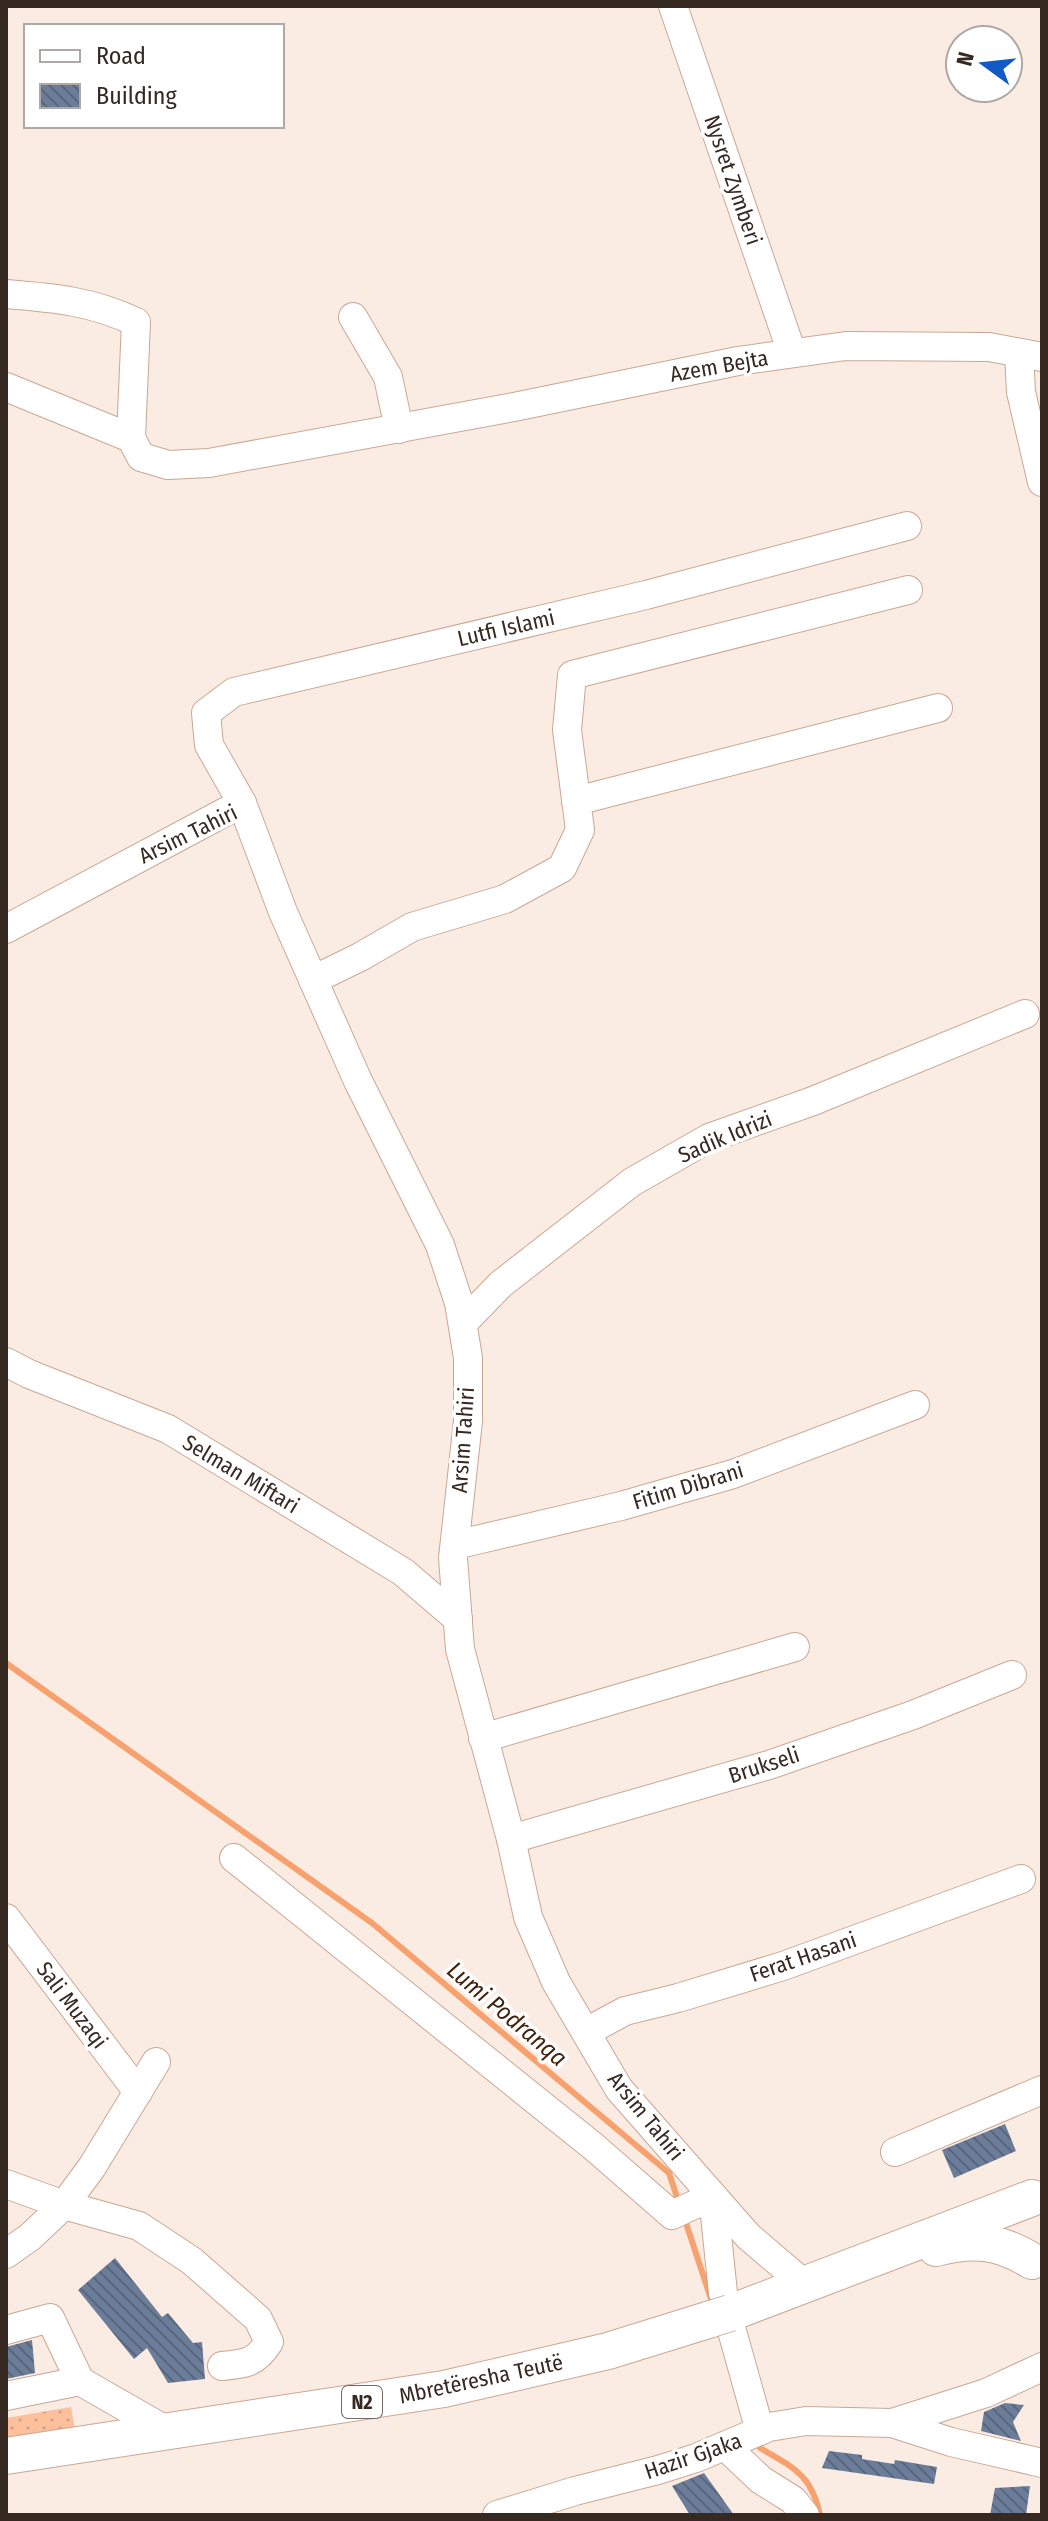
<svg xmlns="http://www.w3.org/2000/svg" width="1048" height="2521" viewBox="0 0 1048 2521" font-family="'Fira Sans Condensed',sans-serif">
<style>
.grass{fill:url(#grass-dots)}
.lines{fill:none;stroke-linecap:round;stroke-linejoin:round}
.stream{stroke:#f7a26e;stroke-width:6}
.building{fill:url(#building-back-hatch)}
.minor-casing{stroke:#caa794;stroke-width:30}
.major-casing{stroke:#caa794;stroke-width:38}
.minor{stroke:#fff;stroke-width:28}
.major{stroke:#fff;stroke-width:36}
.major-bridge-casing{stroke:#caa794;stroke-width:38;stroke-linecap:butt}
.major-bridge{stroke:#fff;stroke-width:36}
.labels{text-anchor:middle;dominant-baseline:central;stroke-width:7;stroke-linejoin:round;paint-order:stroke}
.shield{fill:#fff;stroke:#726964;stroke-width:2}
.shield-label{font-size:20px;font-weight:bold;fill:#362921}
.street-label{font-size:22px;fill:#362921;stroke:#fff}
.water-label{font-size:24px;font-style:italic;fill:#43220c;stroke:#fff}
</style>
<defs>
<pattern id="grass-dots" width="8" height="8" patternUnits="userSpaceOnUse" patternTransform="scale(2)"><rect width="8" height="8" fill="#fdc09d"/><path d="M2 2h.1M6 6h.1" fill="none" stroke="#d9a587" stroke-width="1.8" stroke-linecap="round"/></pattern>
<pattern id="building-back-hatch" width="6" height="6" patternUnits="userSpaceOnUse" patternTransform="scale(2)"><rect width="6" height="6" fill="#6b7d99"/><path d="M-1 5l2 2M0 0l6 6M5-1l2 2" fill="none" stroke="#59667c"/></pattern>
</defs>
<rect width="100%" height="100%" fill="#fbece3"/>
<path class="grass" d="M71 2407 75 2429 6 2439V2418Z"/>
<g class="lines">
<g class="stream">
<path d="M6 1663 372 1923 669 2173 679 2203"/>
<path d="M684 2217 713 2305"/>
<path d="M757 2441 760 2448C793 2467 812 2475 820 2515"/>
</g>
</g>
<g class="building">
<path d="M1005 2124 1016 2151 954 2178 942 2150Z"/>
<path d="M115 2258 162 2317 168 2313 193 2343 202 2342 205 2379 168 2383 147 2348 134 2359 78 2290Z"/>
<path d="M32 2340 35 2373 6 2379V2347Z"/>
<path d="M1005 2403 1024 2405 1013 2422 1021 2441 981 2431 984 2412Z"/>
<path d="M829 2451 862 2455V2459L894 2464 895 2460 937 2467 934 2484 822 2468Z"/>
<path d="M704 2473 734 2515H690L672 2486Z"/>
<path d="M1030 2486 1026 2515H990L995 2488Z"/>
</g>
<g class="lines">
<defs>
<g id="minor">
<path d="M673 6 792 353"/>
<path d="M6 294C55 298 91 301 136 322L131 438 141 457 168 465 209 463 514 407 738 361 846 346 989 347 1042 357"/>
<path d="M353 317 388 377 399 429"/>
<path d="M1019 353 1021 392 1042 482"/>
<path d="M6 387 131 438"/>
<path d="M576 801 938 708"/>
<path d="M242 803 209 745 206 713 234 692 646 595 907 526"/>
<path d="M6 929 242 803 283 912 358 1081 440 1245 459 1303 468 1358V1421L453 1558 460 1649 511 1839 528 1917 556 1982 619 2089 748 2236 804 2284"/>
<path d="M313 980 360 957 412 927 505 899 562 868 580 830 567 730 572 675 908 590"/>
<path d="M463 1323 501 1284 632 1182 709 1138 813 1101 1025 1014"/>
<path d="M6 1362 29 1374 168 1429 403 1572 458 1619"/>
<path d="M455 1545 621 1506 733 1474 915 1405"/>
<path d="M483 1738 795 1647"/>
<path d="M511 1839 769 1765 913 1715 1012 1675"/>
<path d="M234 1858 594 2147 672 2215 713 2196 723 2293"/>
<path d="M6 1918 138 2092"/>
<path d="M586 2032 625 2011 678 1998 783 1966 1021 1879"/>
<path d="M895 2152 1042 2090"/>
<path d="M6 2184 64 2205 92 2167 156 2062"/>
<path d="M6 2254 30 2237 64 2205 139 2226 192 2261 258 2319 269 2342C256 2363 245 2364 222 2366"/>
<path d="M6 2330 50 2318 80 2381"/>
<path d="M732 2331 760 2431"/>
<path d="M6 2396 80 2381 169 2432"/>
<path d="M892 2423 986 2393 1042 2367"/>
<path d="M725 2446 761 2480 793 2500 805 2515"/>
<path d="M497 2515 575 2491 658 2470 696 2458 769 2427 806 2421 892 2423 951 2442 1042 2463"/>
</g>
<g id="major">
<path d="M936 2248C974 2238 999 2241 1032 2261"/>
<path d="M730 2313 1032 2198"/>
<path d="M6 2456 444 2389 608 2351 711 2319"/>
</g>
</defs>
<use href="#minor" class="minor-casing"/>
<use href="#major" class="major-casing"/>
<use href="#minor" class="minor"/>
<use href="#major" class="major"/>
<defs>
<path id="major-bridge" d="M711 2319 730 2313"/>
</defs>
<use href="#major-bridge" class="major-bridge-casing"/>
<use href="#major-bridge" class="major-bridge"/>
</g>
<g class="labels">
<rect class="shield" x="342" y="2386" width="40" height="32" rx="6"/>
<g class="shield-label">
<text x="362" y="2402">N2</text>
</g>
<g class="street-label">
<text transform="translate(733 180) rotate(71)">Nysret Zymberi</text>
<text transform="translate(719 366) rotate(-10)">Azem Bejta</text>
<text transform="translate(506 628) rotate(-13)">Lutfi Islami</text>
<text transform="translate(188 834) rotate(-26)">Arsim Tahiri</text>
<text transform="translate(725 1137) rotate(-23)">Sadik Idrizi</text>
<text transform="translate(463 1440) rotate(-86)">Arsim Tahiri</text>
<text transform="translate(241 1474) rotate(31)">Selman Miftari</text>
<text transform="translate(688 1486) rotate(-17)">Fitim Dibrani</text>
<text transform="translate(764 1765) rotate(-18)">Brukseli</text>
<text transform="translate(803 1957) rotate(-19)">Ferat Hasani</text>
<text transform="translate(72 2005) rotate(53)">Sali Muzaqi</text>
<text transform="translate(646 2116) rotate(51)">Arsim Tahiri</text>
<text transform="translate(481 2379) rotate(-12)">Mbretëresha Teutë</text>
<text transform="translate(693 2456) rotate(-19)">Hazir Gjaka</text>
</g>
<g class="water-label">
<text transform="translate(507 2014) rotate(40)">Lumi Podranqa</text>
</g>
</g>
<rect width="1048" height="2521" fill="none" stroke="#362921" stroke-width="16"/>
<rect x="24" y="24" width="260" height="104" fill="#ffffff" stroke="#afa9a6" stroke-width="2"/>
<rect x="40" y="50" width="40" height="12" fill="#ffffff" stroke="#afa9a6" stroke-width="2"/>
<text x="96" y="64" font-size="24" fill="#362921">Road</text>
<rect x="40" y="84" width="40" height="24" fill="url(#building-back-hatch)" stroke="#afa9a6" stroke-width="2"/>
<text x="96" y="104" font-size="24" fill="#362921">Building</text>
<g transform="translate(984 64) rotate(285)"><circle r="38" fill="#ffffff" stroke="#afa9a6" stroke-width="2"/>
<path d="M0-6L14 30L0 20L-14 30Z" fill="#125ac5"/>
<text y="-12" font-size="22" font-weight="bold" text-anchor="middle" fill="#362921">N</text>
</g>
</svg>
